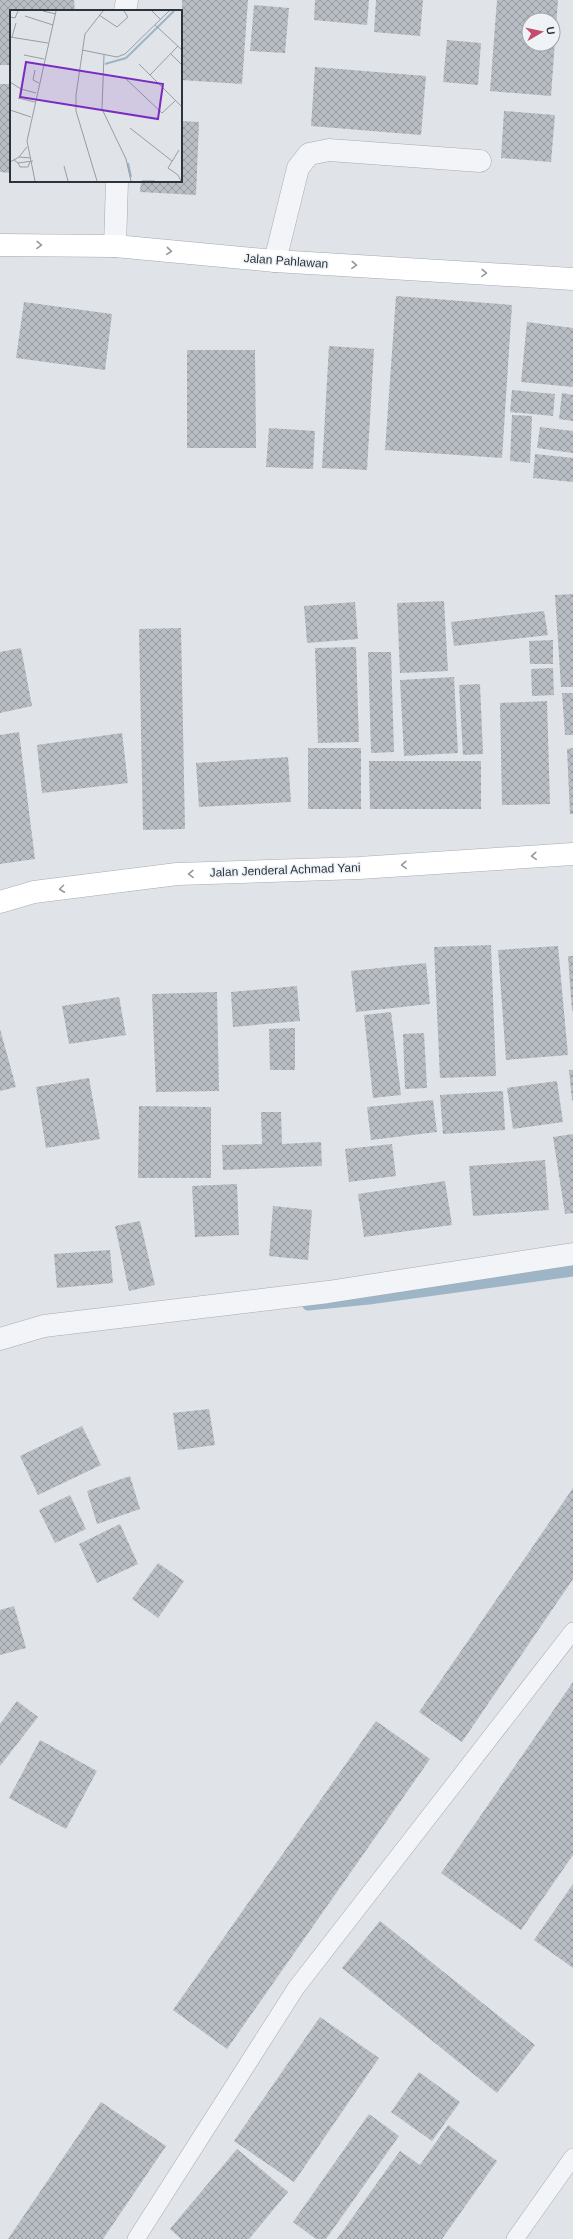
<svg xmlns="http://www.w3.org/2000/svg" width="573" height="2239" viewBox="0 0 573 2239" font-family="Arial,sans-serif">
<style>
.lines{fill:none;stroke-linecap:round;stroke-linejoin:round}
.stream{stroke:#9db5c6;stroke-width:11}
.building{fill:url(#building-cross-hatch);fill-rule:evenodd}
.lane-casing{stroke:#a6abb2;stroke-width:18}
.street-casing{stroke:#a6abb2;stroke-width:23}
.secondary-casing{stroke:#a6abb2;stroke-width:23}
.primary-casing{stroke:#a0a9b3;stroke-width:23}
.lane{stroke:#f2f4f7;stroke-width:17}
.street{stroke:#f2f4f7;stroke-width:22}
.secondary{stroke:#fff;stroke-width:22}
.primary{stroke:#fff;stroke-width:22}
.oneway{stroke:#94999e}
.labels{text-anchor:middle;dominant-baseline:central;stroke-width:3;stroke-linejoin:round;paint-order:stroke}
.street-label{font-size:12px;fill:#2a333e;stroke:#eff3f6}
.inset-river{fill:none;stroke:#9db5c6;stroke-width:2}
.inset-road{fill:none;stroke:#979da4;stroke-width:1}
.view{fill:#7b2cbf;fill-opacity:0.15;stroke:#7b2cbf;stroke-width:2}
.inset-edge{fill:none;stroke:#2a333e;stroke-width:2}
</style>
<defs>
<pattern id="building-cross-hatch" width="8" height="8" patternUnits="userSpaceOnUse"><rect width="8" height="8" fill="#b8bec4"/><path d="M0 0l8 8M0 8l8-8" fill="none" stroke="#969ba1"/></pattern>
</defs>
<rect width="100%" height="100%" fill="#e0e4e8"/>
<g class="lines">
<path class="stream" d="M308 1305 369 1299 573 1271"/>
</g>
<g class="building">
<path d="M0 0H74L75 11H11V65H0Z"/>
<path d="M182 0H248L242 84 181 80Z"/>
<path d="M315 0H369L367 25 314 20Z"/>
<path d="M376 0H423L420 36 374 32Z"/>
<path d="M497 0H558L551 96 490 91ZM529 20H553V44H529Z"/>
<path d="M254 5 289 8 285 53 250 51Z"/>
<path d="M447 40 481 43 478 85 443 82Z"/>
<path d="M315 67 426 76 421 135 311 126Z"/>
<path d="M0 84H11V173L0 172Z"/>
<path d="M504 111 555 115 551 162 501 158Z"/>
<path d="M181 121 199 122 196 195 140 192 141 181H181Z"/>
<path d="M396 296 512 305 502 458 385 450Z"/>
<path d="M24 302 112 314 105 370 16 358Z"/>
<path d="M527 322 573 328V387L521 382Z"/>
<path d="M329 346 374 349 367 470 322 468Z"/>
<path d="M187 350H255L256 448H187Z"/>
<path d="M512 390 555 394 553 416 510 412Z"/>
<path d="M562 393 573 395V421L559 419Z"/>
<path d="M512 415 532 416 530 463 510 461Z"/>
<path d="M540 427 573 431V453L537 448Z"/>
<path d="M269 428 315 431 313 469 266 467Z"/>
<path d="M535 454 573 458V482L533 478Z"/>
<path d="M573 594V687H561L555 595Z"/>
<path d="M444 601 448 671 400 673 397 603Z"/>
<path d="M355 602 358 639 307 643 304 606Z"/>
<path d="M544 611 548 635 454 646 451 622Z"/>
<path d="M181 628 185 829 143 830 139 629Z"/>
<path d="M553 640V664H530L529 641Z"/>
<path d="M356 647 359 742 318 743 315 648Z"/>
<path d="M21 648 32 706 0 713V652Z"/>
<path d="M368 652H391L394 752 371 753Z"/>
<path d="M553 668 554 695 532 696 531 669Z"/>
<path d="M454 677 458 753 404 756 400 680Z"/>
<path d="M480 684 483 754 463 755 459 685Z"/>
<path d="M562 693H573V735H565Z"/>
<path d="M547 701 550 804 502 805 500 703Z"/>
<path d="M19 732 35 859 0 864V735Z"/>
<path d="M122 733 128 783 42 793 37 745Z"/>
<rect x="308" y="748" width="53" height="61"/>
<path d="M573 748V814H570L567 749Z"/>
<path d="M288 757 291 802 199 807 196 763Z"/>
<path d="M369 761H481V809H370Z"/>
<path d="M491 945 496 1076 440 1078 434 947Z"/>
<path d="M558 946 568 1055 506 1060 498 950Z"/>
<path d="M568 956H573V1011H572Z"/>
<path d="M426 963 430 1004 356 1012 351 971Z"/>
<path d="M297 986 300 1021 233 1027 231 992Z"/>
<path d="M217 992 219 1091 156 1092 152 994Z"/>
<path d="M119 997 126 1035 69 1044 62 1006Z"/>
<path d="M391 1012 401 1095 373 1098 364 1015Z"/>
<path d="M295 1028V1070H270L269 1029Z"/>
<path d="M0 1029 16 1087 0 1091Z"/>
<path d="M424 1033 427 1088 405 1089 403 1034Z"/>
<path d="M569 1070H573V1100H572Z"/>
<path d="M89 1078 100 1139 46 1148 36 1087Z"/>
<path d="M557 1081 563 1122 513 1129 507 1088Z"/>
<path d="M503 1091 505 1130 443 1134 440 1095Z"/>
<path d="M433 1100 437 1132 371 1140 367 1107Z"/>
<path d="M139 1106 211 1107V1178H138Z"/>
<path d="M261 1112H281L282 1144 321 1142 322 1166 223 1170 222 1145 262 1144Z"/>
<path d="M573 1134V1213L565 1214 553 1137Z"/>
<path d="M392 1144 396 1176 349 1182 345 1149Z"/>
<path d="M545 1160 549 1210 473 1216 469 1166Z"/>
<path d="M445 1181 452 1225 364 1237 358 1194Z"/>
<path d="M237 1184 239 1235 195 1237 192 1186Z"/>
<path d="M273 1206 312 1210 308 1260 269 1256Z"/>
<path d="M140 1221 155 1285 129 1291 115 1226Z"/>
<path d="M110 1250 113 1283 57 1288 54 1254Z"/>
<path d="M209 1409 215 1445 178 1450 173 1413Z"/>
<path d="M82 1426 101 1465 38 1495 20 1456Z"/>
<path d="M130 1476 140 1509 97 1524 87 1491Z"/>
<path d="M573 1488V1579L462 1742 419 1712Z"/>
<path d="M70 1495 86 1529 55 1543 39 1510Z"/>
<path d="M120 1524 138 1564 97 1583 79 1544Z"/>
<path d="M158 1563 184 1581 158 1618 132 1599Z"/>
<path d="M14 1606 26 1648 0 1655V1610Z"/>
<path d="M573 1682V1855L521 1930 441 1873Z"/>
<path d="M17 1701 38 1717 0 1766V1724Z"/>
<path d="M376 1721 430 1759 227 2049 173 2010Z"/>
<path d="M40 1740 97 1771 66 1829 9 1798Z"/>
<path d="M573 1884V1968L534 1940Z"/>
<path d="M380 1921 535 2045 497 2093 342 1968Z"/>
<path d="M320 2017 379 2058 294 2182 234 2141Z"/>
<path d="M419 2072 460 2102 432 2141 391 2112Z"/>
<path d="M101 2102 166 2146 103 2239H8Z"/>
<path d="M369 2114 399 2136 326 2239H316L293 2222Z"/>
<path d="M448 2125 497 2161 442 2239H337L400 2151 420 2165Z"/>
<path d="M237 2149 288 2192 249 2239H181L170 2229Z"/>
</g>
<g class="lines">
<defs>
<g id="lane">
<path d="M136 2239 296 1988 573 1631"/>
<path d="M515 2239 573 2157"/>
</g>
<g id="street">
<path d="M125 11 127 0"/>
<path d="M115 246 117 181"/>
<path d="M275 261 298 168 309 154 329 150 480 161"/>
<path d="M0 1339 44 1326 328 1292 573 1254"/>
</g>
<path id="secondary" d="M0 902 34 892 177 874 359 868 573 854"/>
<path id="primary" d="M0 245 115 246 275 261 573 279"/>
</defs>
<use href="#lane" class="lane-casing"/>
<use href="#street" class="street-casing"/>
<use href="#secondary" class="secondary-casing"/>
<use href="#primary" class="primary-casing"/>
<use href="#lane" class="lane"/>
<use href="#street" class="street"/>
<use href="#secondary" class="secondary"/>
<use href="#primary" class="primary"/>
</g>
<defs><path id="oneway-chevron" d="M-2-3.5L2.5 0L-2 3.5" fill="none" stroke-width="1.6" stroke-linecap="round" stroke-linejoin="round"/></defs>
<g class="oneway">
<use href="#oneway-chevron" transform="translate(39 245) rotate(1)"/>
<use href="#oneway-chevron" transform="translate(169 251) rotate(5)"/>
<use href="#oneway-chevron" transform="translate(354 265) rotate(3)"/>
<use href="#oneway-chevron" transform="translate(484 273) rotate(3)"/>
<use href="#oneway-chevron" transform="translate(534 856) rotate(176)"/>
<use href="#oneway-chevron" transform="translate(404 865) rotate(176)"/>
<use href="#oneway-chevron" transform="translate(191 874) rotate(178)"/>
<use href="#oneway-chevron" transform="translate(62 889) rotate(173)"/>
</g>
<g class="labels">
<g class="street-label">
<text transform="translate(286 261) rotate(4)">Jalan Pahlawan</text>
<text transform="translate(285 870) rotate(-2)">Jalan Jenderal Achmad Yani</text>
</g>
</g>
<g transform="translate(10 10)">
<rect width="172" height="172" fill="#e0e4e8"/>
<path class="inset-river" d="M95 54 116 48 164 1M118 153 121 167"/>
<path class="inset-road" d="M33 1 46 4M142 1 151 10M89 5 107 17 118 7 114 1M15 6 43 15M0 7 5 8 8 1M145 15 172 40M0 27 38 33M2 27 6 13M72 40 107 47 115 44 159 1M161 44 172 55M14 45 34 49M94 45 92 99 116 149 121 171M129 54 172 97M25 60 23 70 29 73M140 65 168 36M115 68 152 103 166 90M0 72 11 79 26 83M8 88 25 92M0 100 21 107M120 118 162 151M169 140 158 158 168 165 171 171M9 147 21 148M4 150 8 153 23 151M0 152 9 147 17 137M8 153 10 157H18L20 152M54 156 58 171M25 171 17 131 46 1M87 171 66 101V85L75 24 93 1M132 171H145"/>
<path class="view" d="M16 52 153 74 148 109 10 87Z"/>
<rect width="172" height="172" class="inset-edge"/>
</g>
<g transform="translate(541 32) rotate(81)"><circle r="19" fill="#eff3f6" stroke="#a0a6ac"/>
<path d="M0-3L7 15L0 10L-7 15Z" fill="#c54d6b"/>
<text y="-6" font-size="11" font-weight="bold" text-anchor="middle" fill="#2a333e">U</text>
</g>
</svg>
